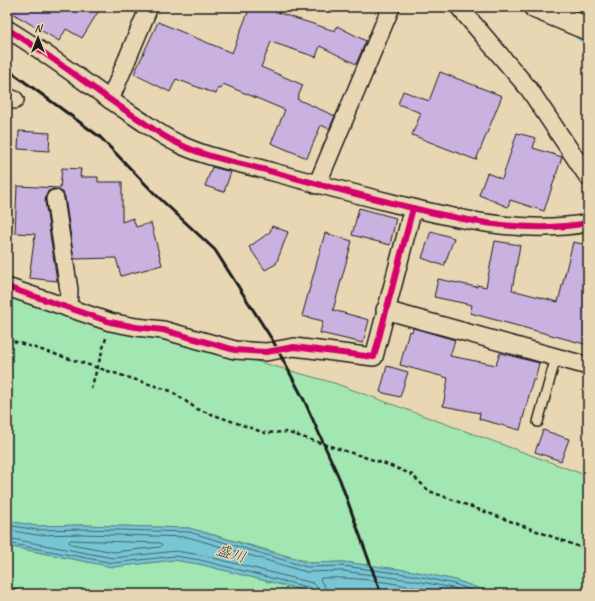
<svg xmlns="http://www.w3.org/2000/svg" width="595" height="601" viewBox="0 0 595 601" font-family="Caveat,'Klee One',sans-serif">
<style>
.green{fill:#a2e6b2;stroke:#5f8167}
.water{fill:#78c6d5;stroke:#53828b}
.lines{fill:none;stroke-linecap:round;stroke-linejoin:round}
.shore{stroke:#416066;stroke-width:1}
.river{stroke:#78c6d5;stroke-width:34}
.building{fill:#c9b2e0;stroke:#1c1c1c}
.service-casing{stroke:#1c1c1c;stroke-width:12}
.minor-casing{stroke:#1c1c1c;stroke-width:20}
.primary-casing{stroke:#1c1c1c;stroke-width:25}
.path{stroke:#1c1c1c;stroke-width:2.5;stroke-dasharray:4 3;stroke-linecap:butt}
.service{stroke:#e9d7b4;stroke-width:9}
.minor{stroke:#e9d7b4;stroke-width:17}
.primary{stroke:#e9d7b4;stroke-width:22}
.rail{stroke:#1c1c1c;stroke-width:3}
.cycleway-casing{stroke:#e9d7b4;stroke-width:8}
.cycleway{stroke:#d6006c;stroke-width:6}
.labels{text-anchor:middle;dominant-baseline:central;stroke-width:3;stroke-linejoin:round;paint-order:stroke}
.water-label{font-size:15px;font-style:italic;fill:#33464a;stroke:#e9d7b4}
</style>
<rect width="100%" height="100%" fill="#e9d7b4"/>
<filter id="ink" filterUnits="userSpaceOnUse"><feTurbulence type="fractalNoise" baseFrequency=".025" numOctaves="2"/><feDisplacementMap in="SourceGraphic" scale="8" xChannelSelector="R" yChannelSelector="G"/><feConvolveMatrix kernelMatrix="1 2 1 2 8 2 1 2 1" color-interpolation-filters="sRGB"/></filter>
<g filter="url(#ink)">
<g class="green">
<path d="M7 291 334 383 588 476V594H495L455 580 413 571 343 562 313 563 189 528 82 525 37 526 7 521Z"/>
<path d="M7 546 113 567 174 560 199 564 318 594H7Z"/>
</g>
<path class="water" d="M7 521 37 526 82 525 189 528 308 563 343 562 413 571 455 580 495 594H318L199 564 174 560 113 567 7 546Z"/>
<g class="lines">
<g class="shore">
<path d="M7 525 37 530 82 529 189 532 307 567 343 566 412 575 454 584 483 594"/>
<path d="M7 530 37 535 82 534 188 537 306 572 342 571 411 580 453 588 469 594"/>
<path d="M7 538 113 558 176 551 201 555 313 583 318 588 320 594"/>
<path d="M71 540 160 543 162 545 160 547 114 552 71 544 69 542Z"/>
<path d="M7 543 113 563 175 556 200 560 311 588 315 594"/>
<path d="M326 594 325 587 320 580 321 578C364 576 408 586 450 594"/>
</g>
<path class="river" d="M576 7 588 26"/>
</g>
<g class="building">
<path d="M7 7H101L82 38 66 29 59 41 7 10Z"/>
<path d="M250 7H281L279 13 335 31 337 26 366 41 356 64 320 46 316 57 271 42 261 67 303 85 297 99 335 116 329 129 321 125 307 158 271 143 285 110 223 84 221 89 218 88 216 94 176 79 170 92 134 74 158 22 232 53Z"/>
<path d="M440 72 502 96 476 160 412 135 421 113 398 104 403 91 429 101Z"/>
<path d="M19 131 50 133 49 151 18 149Z"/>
<path d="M517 133 536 138 533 148 562 157 544 211 510 200 508 207 479 195 487 173 502 179Z"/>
<path d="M212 167 231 172 224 192 205 186Z"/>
<path d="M62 168 81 169 80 177H98V182H122V222L133 218 136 227 151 223 162 265 121 276 116 258 74 259 65 197 63 192 54 189 48 191 45 201 57 281 29 278 35 234 15 233 17 186 60 188Z"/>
<path d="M359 208 396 218 390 245 352 235Z"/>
<path d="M272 226 288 232 276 264 265 270 249 247 270 232Z"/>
<path d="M431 231 454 238 444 266 422 258Z"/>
<path d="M325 233 352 241 333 310 369 320 363 343 320 333 323 321 302 316Z"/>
<path d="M495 241 520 245 512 290 558 302 573 242 588 245V345L470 313 472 305 434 297 438 279 477 287V285L486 287Z"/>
<path d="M413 328 455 340 450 356 496 365 500 353 539 363 535 380H533L520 430 479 419 480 413 443 406 448 378 400 365 409 331 412 332Z"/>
<path d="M387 366 408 372 400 397 380 392Z"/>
<path d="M543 430 569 439 561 461 535 452Z"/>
</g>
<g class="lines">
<defs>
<path id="service" d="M538 422 556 357"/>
<g id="minor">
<path d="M459 7 529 89 588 177"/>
<path d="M7 29C51 55 91 88 134 116 148 125 162 136 177 143 206 158 242 163 273 172 313 183 352 193 392 203 456 219 523 235 588 223"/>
<path d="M7 97 15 100"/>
<path d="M110 100 149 7"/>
<path d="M317 185 391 7"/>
<path d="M55 199 69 290 68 308"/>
<path d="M7 287 110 322 136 327 163 330 235 350 266 352 294 347 374 357 413 208"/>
<path d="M385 310 588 366"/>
</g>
<path id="primary" d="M535 7 588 29"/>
</defs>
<use href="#service" class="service-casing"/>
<use href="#minor" class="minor-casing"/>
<use href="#primary" class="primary-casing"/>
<g class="path">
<path d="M7 339 171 391 197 409 265 433 286 432 383 463 411 474 429 491 588 550"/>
<path d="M91 389 106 338"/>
<path d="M7 586 31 594"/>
</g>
<use href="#service" class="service"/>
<use href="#minor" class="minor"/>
<use href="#primary" class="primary"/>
<path class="rail" d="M7 69 100 137 155 194 215 250 273 341 304 400 340 480 381 594"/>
<defs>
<g id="cycleway">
<path d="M7 29C51 55 91 88 134 116 148 125 162 136 177 143 206 158 242 163 273 172 313 183 352 193 392 203 456 219 523 235 588 223"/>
<path d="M7 287 110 322 136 327 163 330 235 350 266 352 294 347 374 357 413 208"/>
</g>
</defs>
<use href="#cycleway" class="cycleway-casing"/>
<use href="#cycleway" class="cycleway"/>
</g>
</g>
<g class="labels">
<g class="water-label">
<text transform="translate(231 554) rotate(17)">盛川</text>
</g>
</g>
<rect width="595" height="601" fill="none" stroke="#e9d7b4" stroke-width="24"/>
<rect x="12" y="12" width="571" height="577" fill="none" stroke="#1c1c1c" stroke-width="1.5" filter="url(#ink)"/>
<g transform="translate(38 38)" stroke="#e9d7b4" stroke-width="3" paint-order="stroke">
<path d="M0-3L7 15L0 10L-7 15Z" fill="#1c1c1c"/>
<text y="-6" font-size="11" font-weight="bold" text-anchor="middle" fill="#1c1c1c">N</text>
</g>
</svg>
